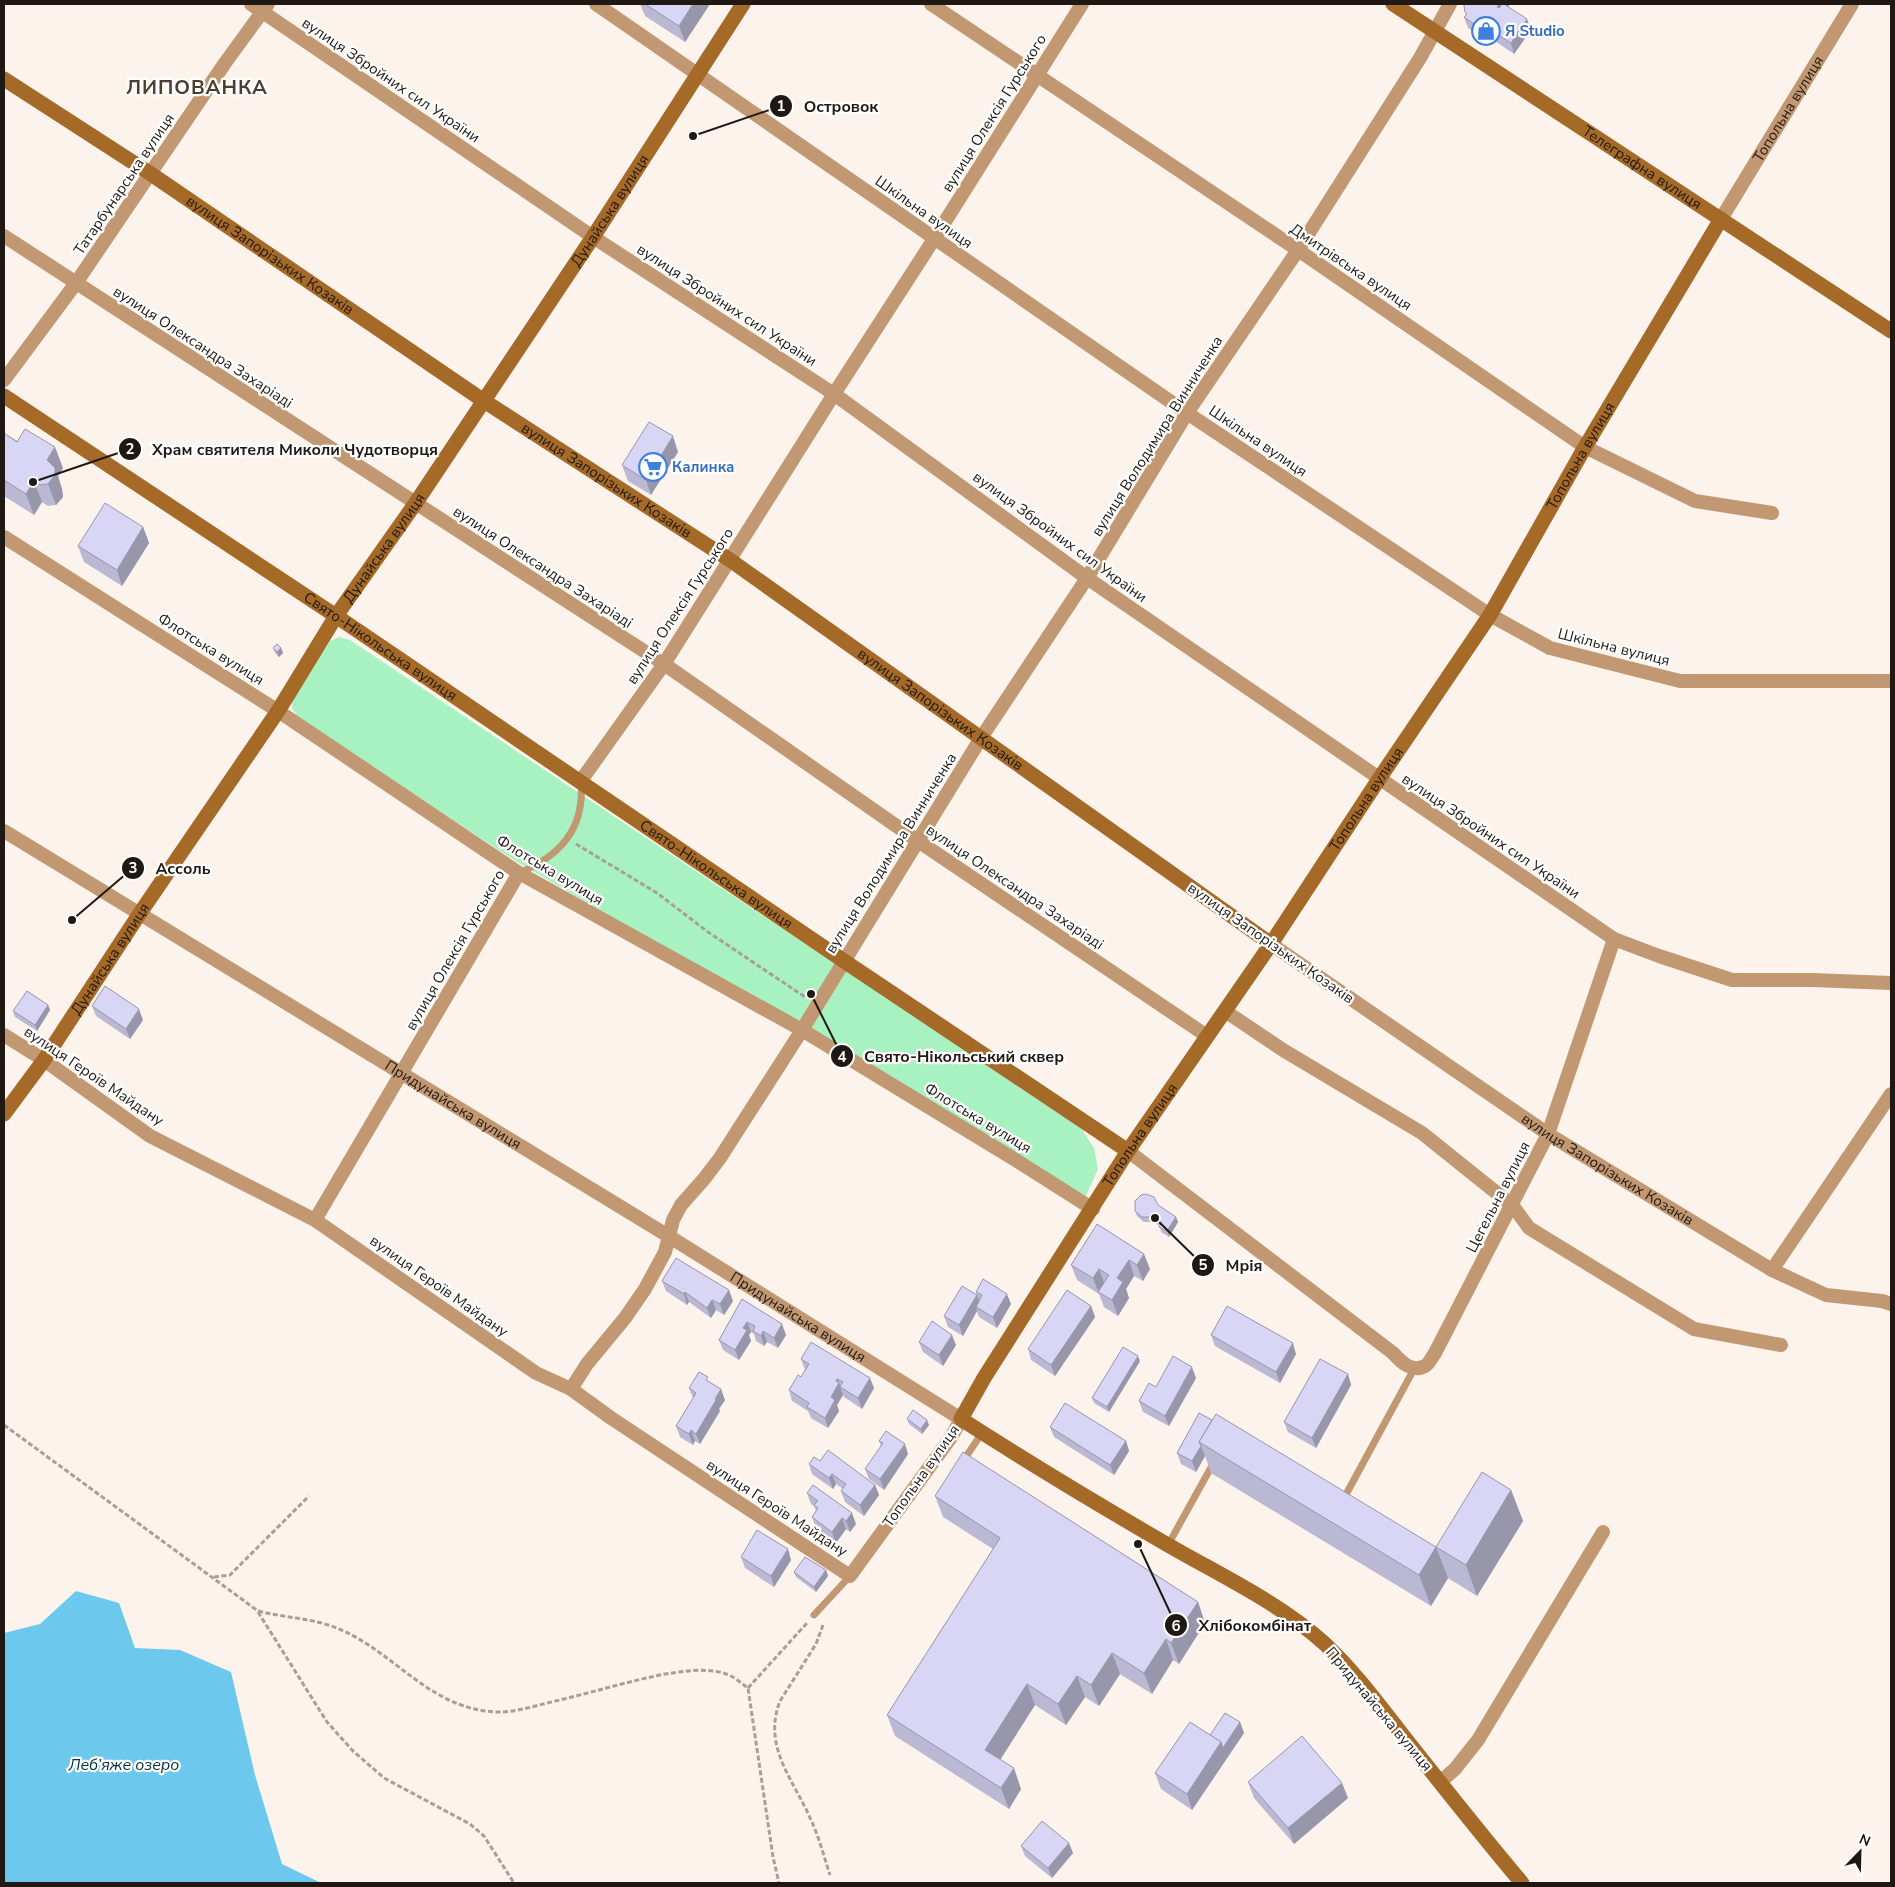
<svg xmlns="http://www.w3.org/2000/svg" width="1895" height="1887" viewBox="0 0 1895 1887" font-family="'Nunito Sans',sans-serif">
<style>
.green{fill:#a8f2c1}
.water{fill:#6dc8ee}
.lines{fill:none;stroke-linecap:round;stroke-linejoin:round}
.path{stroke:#a79f98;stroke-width:3;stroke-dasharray:5 2.5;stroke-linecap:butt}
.lane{stroke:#c19871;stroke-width:7}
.street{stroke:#c19871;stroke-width:14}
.secondary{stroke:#a56928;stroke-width:15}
.wall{fill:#bab8d2}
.shaded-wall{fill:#9796ab}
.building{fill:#d8d6f4;stroke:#9796ab}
.labels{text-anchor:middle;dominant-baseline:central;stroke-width:4.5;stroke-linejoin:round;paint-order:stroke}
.shop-label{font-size:15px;font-weight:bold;fill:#366cbe;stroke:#fff;text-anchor:start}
.street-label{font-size:15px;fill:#201913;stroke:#fff}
.water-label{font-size:16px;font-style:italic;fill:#032f3f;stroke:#fff}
.district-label{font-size:20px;font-weight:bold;letter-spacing:1px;fill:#4e3d30;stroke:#fff}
.leader{fill:none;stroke:#201913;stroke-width:2}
.callout-dot{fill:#201913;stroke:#fff;stroke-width:2}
.mark-label{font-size:15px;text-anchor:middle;font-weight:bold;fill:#fff}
.callout-label{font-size:16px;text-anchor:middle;font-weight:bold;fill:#201913;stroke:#fff;stroke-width:4.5;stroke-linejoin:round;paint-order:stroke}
</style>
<rect width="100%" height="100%" fill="#fcf3ec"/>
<path class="green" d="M339 637 350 640 1081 1128 1094 1148 1098 1169 1086 1196 514 860 299 719 292 708V698L330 641Z"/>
<path class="water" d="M76 1591 119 1603 135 1648 180 1650 231 1672 255 1775 282 1864 321 1883H4V1633L40 1624Z"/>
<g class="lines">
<g class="path">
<path d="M576 844 657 893 708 932 805 997"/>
<path d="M4 1425 258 1611C285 1618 314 1618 339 1629 395 1652 431 1711 499 1712 515 1712 531 1707 547 1703 587 1694 625 1682 665 1674 686 1671 709 1667 729 1675 736 1678 742 1684 748 1688L773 1857 779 1883"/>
<path d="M214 1577 230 1575 309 1496"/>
<path d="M258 1612 327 1722 353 1751 384 1778 470 1824 484 1836 514 1883"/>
<path d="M823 1625 816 1644 780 1701C762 1747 794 1780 811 1820 819 1837 824 1857 830 1875"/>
<path d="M748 1688 807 1623"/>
</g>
<g class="lane">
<path d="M519 873C560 856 585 829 581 782"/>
<path d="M963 1461 982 1433"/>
<path d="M1343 1500 1414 1369"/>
<path d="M1168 1545 1214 1462"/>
<path d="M814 1615 850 1576"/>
</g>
<g class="street">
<path d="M251 4 593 237 834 394 1087 578 1614 939 1659 956 1732 980H1812L1891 983"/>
<path d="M596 4 1187 413 1490 615 1550 648 1680 681H1891"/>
<path d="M931 4 1298 250 1585 447 1695 501 1772 513"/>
<path id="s1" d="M1721 219 1852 4"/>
<path d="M4 236 664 664 918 841 1207 1036"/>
<path d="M4 380 76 283 225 63 268 4"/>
<path d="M4 537 278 711 519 873 802 1030 1014 1159 1093 1209"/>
<path d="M580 782 664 664 834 394 934 239 1082 4"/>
<path id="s2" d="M4 831 670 1237 961 1419 952 1436 850 1576 611 1418 571 1389 536 1373 315 1220 150 1136 44 1060 4 1035"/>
<path id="s3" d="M1271 944 1548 1134 1772 1270 1826 1295 1882 1301 1891 1304"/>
<path d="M1225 1011 1283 1050 1422 1133 1513 1206 1529 1228 1694 1329 1781 1345"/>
<path d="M1128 1151 1393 1353C1401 1362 1412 1373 1425 1366 1429 1364 1432 1357 1435 1353L1548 1134 1614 939"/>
<path d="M315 1220 519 873"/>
<path d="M1772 1270 1891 1094"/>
<path d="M571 1389 587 1364 625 1318 645 1289 665 1252 673 1220 681 1205 704 1179 720 1158 802 1030 981 738 1087 578 1187 413 1298 250 1420 58 1450 4"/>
<path d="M1440 1782 1455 1769 1478 1740 1603 1532"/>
</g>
<g class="secondary">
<path id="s4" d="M1393 4 1891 331"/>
<path id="s5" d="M4 79 151 174 484 401 730 560 1271 944"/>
<path id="s6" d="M4 396 336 616 844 961 1128 1151"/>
<path id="s7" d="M4 1114 44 1060 140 913 278 711 336 616 415 504 593 237 743 4"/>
<path id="s8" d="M1522 1883C1483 1837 1446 1790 1408 1742 1382 1709 1356 1673 1325 1644 1280 1603 1220 1575 1168 1545 1099 1505 1029 1463 961 1419L984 1378 1128 1151 1271 944 1379 779 1490 615 1585 447 1721 219"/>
</g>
</g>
<g class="wall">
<path d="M640 4H710L685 42 645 16Z"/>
<path d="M1465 4H1510L1508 6 1531 30 1514 54 1486 35 1484 38 1468 28 1464 17 1466 15 1465 12Z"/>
<path d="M4 433 63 468 58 476 62 489 63 497 56 505 48 506 42 502 34 515 4 496Z"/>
<path d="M678 452 651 495 628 481 622 465Z"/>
<path d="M143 527 149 543 122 586 84 562 78 546Z"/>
<path d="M273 648H281L283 653 279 657 275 653Z"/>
<path d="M48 1005 50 1010 37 1031 15 1017 13 1011Z"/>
<path d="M92 1006 143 1020 130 1039 96 1016Z"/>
<path d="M1158 1205 1176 1217 1178 1222 1169 1237 1161 1232 1160 1226 1153 1222H1144L1137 1216 1135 1211Z"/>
<path d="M1097 1224 1150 1269 1143 1281 1134 1276 1126 1289 1129 1298 1118 1316 1104 1307 1099 1294 1077 1280 1071 1265Z"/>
<path d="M662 1281 733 1301 724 1315 716 1310 711 1318 689 1302 687 1305 666 1291Z"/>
<path d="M976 1292 1011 1304 997 1328 979 1317 977 1311 963 1336 948 1327 944 1316 977 1295 979 1301Z"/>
<path d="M742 1299 786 1335 778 1348 767 1342 764 1346 756 1341 754 1334 751 1332 749 1335 751 1341 739 1360 723 1350 719 1340Z"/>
<path d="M1091 1306 1095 1317 1055 1376 1031 1360 1028 1349Z"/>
<path d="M1211 1335 1296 1354 1280 1383 1215 1346Z"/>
<path d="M919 1342 956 1345 943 1366 923 1352Z"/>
<path d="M801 1359 874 1388 862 1409 844 1397 843 1395 837 1405 839 1411 828 1428 811 1418 808 1411 792 1401 789 1390 801 1377 805 1370Z"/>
<path d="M1140 1361 1109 1412 1094 1403 1092 1398Z"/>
<path d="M1348 1374 1351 1385 1316 1448 1288 1432 1284 1422Z"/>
<path d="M1196 1378 1169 1426 1143 1412 1139 1401 1156 1387Z"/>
<path d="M710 1383 725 1400 719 1409 720 1411 700 1444 695 1441 693 1445 680 1437 676 1426 693 1398 689 1388Z"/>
<path d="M1199 1413 1436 1547 1511 1490 1523 1521 1477 1596 1448 1578 1431 1606 1211 1473 1205 1456 1196 1472 1181 1464 1177 1453Z"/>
<path d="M907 1419 929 1425 922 1434 909 1424Z"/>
<path d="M1050 1427 1126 1441 1129 1451 1114 1475 1054 1437Z"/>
<path d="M879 1441 908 1454 884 1490 869 1479 865 1469 881 1446Z"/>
<path d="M820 1461 875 1485 879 1495 864 1516 845 1502 841 1491 843 1489 836 1484 833 1489 812 1474 809 1464Z"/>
<path d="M807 1493 856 1524 850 1532 846 1529 836 1543 816 1528 812 1517 816 1511 814 1506 811 1504Z"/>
<path d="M935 1496 1198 1602 1205 1623 1179 1664 1173 1660 1152 1694 1120 1674 1099 1706 1085 1697 1066 1725 1035 1705 1000 1760 1021 1789 1009 1809 895 1736 887 1715 993 1549 943 1517Z"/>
<path d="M741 1557 791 1560 774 1587 745 1568Z"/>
<path d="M826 1570 828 1576 816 1592 796 1577 794 1572Z"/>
<path d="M1240 1722 1244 1733 1192 1810 1161 1789 1155 1773 1210 1735Z"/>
<path d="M1248 1782 1348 1798 1294 1844 1254 1798Z"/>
<path d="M1021 1846 1073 1853 1052 1878 1025 1856Z"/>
</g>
<g class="shaded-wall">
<path d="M693 4H710L685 42 679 26Z"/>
<path d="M1499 4H1510L1501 18 1497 7Z"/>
<path d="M1527 19 1531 30 1514 54 1511 43Z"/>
<path d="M1482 24 1486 35 1484 38 1480 28Z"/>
<path d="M673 436 678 452 651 495 646 480Z"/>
<path d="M55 447 63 468 58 476 62 489 63 497 56 505 48 484 47 460Z"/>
<path d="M34 481 42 502 34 515 26 494Z"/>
<path d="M143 527 149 543 122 586 117 570Z"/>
<path d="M281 648 283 653 279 657 277 652Z"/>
<path d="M48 1005 50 1010 37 1031 35 1025Z"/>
<path d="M139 1009 143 1020 130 1039 126 1029Z"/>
<path d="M1176 1217 1178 1222 1169 1237 1167 1231Z"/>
<path d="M1144 1254 1150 1269 1143 1281 1137 1265Z"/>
<path d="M1129 1260 1134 1276 1126 1289 1129 1298 1118 1316 1112 1300 1117 1278Z"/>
<path d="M1099 1269 1105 1285 1098 1292 1099 1294 1093 1278Z"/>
<path d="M729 1290 733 1301 724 1315 720 1304Z"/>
<path d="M685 1292 689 1302 687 1305 684 1294Z"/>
<path d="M1007 1294 1011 1304 997 1328 993 1317Z"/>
<path d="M977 1295 981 1306 976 1307 977 1311 963 1336 959 1325Z"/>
<path d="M712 1300 716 1310 711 1318 707 1308Z"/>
<path d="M1091 1306 1095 1317 1055 1376 1051 1365Z"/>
<path d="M747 1322 751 1332 749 1335 751 1341 739 1360 735 1350 743 1328Z"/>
<path d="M782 1324 786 1335 778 1348 774 1338Z"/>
<path d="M763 1331 767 1342 764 1346 761 1336Z"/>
<path d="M952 1335 956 1345 943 1366 939 1355Z"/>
<path d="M1293 1343 1296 1354 1280 1383 1276 1372Z"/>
<path d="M1138 1356 1140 1361 1109 1412 1107 1407Z"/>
<path d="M1192 1367 1196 1378 1169 1426 1165 1416Z"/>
<path d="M1348 1374 1351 1385 1316 1448 1312 1438Z"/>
<path d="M870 1378 874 1388 862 1409 858 1398Z"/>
<path d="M837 1379 841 1387H840L843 1395 837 1405 839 1411 828 1428 825 1418 836 1381Z"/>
<path d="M721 1389 725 1400 719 1409 720 1411 700 1444 696 1434Z"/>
<path d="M927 1420 929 1425 922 1434 921 1429Z"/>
<path d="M691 1430 695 1441 693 1445 689 1434Z"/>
<path d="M1126 1441 1129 1451 1114 1475 1110 1465Z"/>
<path d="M905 1444 908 1454 884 1490 880 1479Z"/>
<path d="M1201 1446 1205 1456 1196 1472 1192 1461Z"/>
<path d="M832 1474 836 1484 833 1489 829 1478Z"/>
<path d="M875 1485 879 1495 864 1516 860 1505Z"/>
<path d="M1511 1490 1523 1521 1477 1596 1466 1565Z"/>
<path d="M852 1513 856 1524 850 1532 846 1521Z"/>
<path d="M842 1518 846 1529 836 1543 832 1532Z"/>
<path d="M1436 1547 1448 1578 1431 1606 1419 1575Z"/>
<path d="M788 1549 791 1560 774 1587 771 1576Z"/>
<path d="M826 1570 828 1576 816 1592 814 1587Z"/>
<path d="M1198 1602 1205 1623 1179 1664 1171 1643Z"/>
<path d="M1166 1639 1173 1660 1152 1694 1144 1673Z"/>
<path d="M1112 1653 1120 1674 1099 1706 1091 1685Z"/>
<path d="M1077 1676 1085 1697 1066 1725 1058 1704Z"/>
<path d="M1027 1684 1035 1705 993 1771 985 1750Z"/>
<path d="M1240 1722 1244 1733 1192 1810 1187 1794 1221 1742Z"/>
<path d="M1014 1768 1021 1789 1009 1809 1001 1788Z"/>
<path d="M1342 1783 1348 1798 1294 1844 1288 1828Z"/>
<path d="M1069 1843 1073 1853 1052 1878 1048 1868Z"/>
</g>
<g class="building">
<path d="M645 4H693L679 26Z"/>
<path d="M1465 4H1499L1497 7 1499 8 1502 4H1504L1527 19 1511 43 1482 24 1480 28 1464 17 1467 14 1465 12 1464 6Z"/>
<path d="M649 422 673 436 646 480 622 465Z"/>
<path d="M25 429 55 447 47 460 55 468V475L48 484 40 485 34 481 26 494 4 480V433L17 442Z"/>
<path d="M105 503 143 527 117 570 78 546Z"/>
<path d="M277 644 281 648 277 652 273 648Z"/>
<path d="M105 986 139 1009 126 1029 92 1006Z"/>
<path d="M27 991 48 1005 35 1025 13 1011Z"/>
<path d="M1146 1194 1154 1197 1158 1205 1176 1217 1167 1231 1159 1227 1162 1223 1151 1217H1142L1135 1211V1201L1141 1195Z"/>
<path d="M1097 1224 1144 1254 1137 1265 1129 1260 1117 1278 1123 1282 1112 1300 1098 1292 1109 1275 1099 1269 1093 1278 1071 1265Z"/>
<path d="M676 1258 729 1290 720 1304 712 1300 707 1308 685 1292 684 1294 662 1281Z"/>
<path d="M983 1279 1007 1294 993 1317 976 1307 982 1295 976 1292Z"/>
<path d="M962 1286 977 1295 959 1325 944 1316Z"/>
<path d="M1067 1290 1091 1306 1051 1365 1028 1349Z"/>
<path d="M742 1299 782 1324 774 1338 763 1331 761 1336 753 1331 755 1326 747 1322 743 1328 747 1330 735 1350 719 1340Z"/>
<path d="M1227 1306 1293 1343 1276 1372 1211 1335Z"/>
<path d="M932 1321 952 1335 939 1355 919 1342Z"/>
<path d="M811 1342 870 1378 858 1398 840 1387 843 1382 837 1379 836 1381 839 1383 831 1397 835 1400 825 1418 807 1407 809 1403 789 1390 798 1375 801 1377 809 1364 801 1359Z"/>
<path d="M1123 1347 1138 1356 1107 1407 1092 1398Z"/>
<path d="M1173 1356 1192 1367 1165 1416 1139 1401 1149 1383 1156 1387Z"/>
<path d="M1320 1359 1348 1374 1312 1438 1284 1422Z"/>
<path d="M699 1372 708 1377 706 1380 721 1389 715 1399 716 1400 696 1434 691 1430 689 1434 676 1426 696 1393 689 1388Z"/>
<path d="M1065 1403 1126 1441 1110 1465 1050 1427Z"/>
<path d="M913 1410 927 1420 921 1429 907 1419Z"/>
<path d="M1199 1413 1212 1420 1199 1442 1201 1446 1192 1461 1177 1453Z"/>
<path d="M1216 1414 1436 1547 1419 1575 1199 1442Z"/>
<path d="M886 1431 905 1444 880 1479 865 1469 883 1443 879 1441Z"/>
<path d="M828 1450 875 1485 860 1505 841 1491 846 1484 832 1474 829 1478 809 1464 814 1457 820 1461Z"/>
<path d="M963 1452 1198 1602 1171 1643 1166 1639 1144 1673 1112 1653 1091 1685 1077 1676 1058 1704 1027 1684 985 1750 1014 1768 1001 1788 887 1715 1000 1538 935 1496Z"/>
<path d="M1482 1472 1511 1490 1466 1565 1436 1547Z"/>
<path d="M813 1485 852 1513 846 1521 842 1518 832 1532 812 1517 818 1508 814 1505 818 1501 807 1493Z"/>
<path d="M757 1530 788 1549 771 1576 741 1557Z"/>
<path d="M805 1557 826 1570 814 1587 794 1572Z"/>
<path d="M1225 1713 1240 1722 1223 1748 1221 1742 1210 1735Z"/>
<path d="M1190 1722 1221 1742 1187 1794 1155 1773Z"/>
<path d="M1302 1736 1342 1783 1288 1828 1248 1782Z"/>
<path d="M1042 1821 1069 1843 1048 1868 1021 1846Z"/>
</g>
<defs>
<symbol id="shop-ring" viewBox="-11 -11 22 22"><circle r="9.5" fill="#fff" stroke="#3f7fe0" stroke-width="1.5"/><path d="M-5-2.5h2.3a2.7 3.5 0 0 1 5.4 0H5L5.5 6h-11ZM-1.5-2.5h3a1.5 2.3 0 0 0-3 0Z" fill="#3f7fe0"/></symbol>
<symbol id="supermarket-ring" viewBox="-11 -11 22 22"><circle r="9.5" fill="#fff" stroke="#3f7fe0" stroke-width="1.5"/><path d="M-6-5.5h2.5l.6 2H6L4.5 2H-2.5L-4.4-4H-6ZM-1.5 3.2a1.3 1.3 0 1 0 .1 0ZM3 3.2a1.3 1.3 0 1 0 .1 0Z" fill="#3f7fe0"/></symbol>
</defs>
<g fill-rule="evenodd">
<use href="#shop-ring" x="1470" y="15" width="32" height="32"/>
<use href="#supermarket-ring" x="637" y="451" width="32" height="32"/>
</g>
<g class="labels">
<g class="shop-label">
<text x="1505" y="31">Я Studio</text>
<text x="672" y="467">Калинка</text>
</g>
<g class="street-label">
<text transform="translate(391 80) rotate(34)">вулиця Збройних сил України</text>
<text stroke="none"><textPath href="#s1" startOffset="129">Топольна вулиця</textPath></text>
<text transform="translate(994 113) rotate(-58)">вулиця Олексія Гурського</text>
<text stroke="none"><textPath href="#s4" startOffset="298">Телеграфна вулиця</textPath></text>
<text transform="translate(124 184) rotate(-56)">Татарбунарська вулиця</text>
<text stroke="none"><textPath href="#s7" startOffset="1088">Дунайська вулиця</textPath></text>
<text transform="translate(924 212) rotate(35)">Шкільна вулиця</text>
<text stroke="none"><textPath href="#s5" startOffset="319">вулиця Запорізьких Козаків</textPath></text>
<text transform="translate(1351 267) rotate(34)">Дмитрівська вулиця</text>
<text transform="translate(727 305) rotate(33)">вулиця Збройних сил України</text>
<text transform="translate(203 347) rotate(33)">вулиця Олександра Захаріаді</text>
<text transform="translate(1157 436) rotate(-58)">вулиця Володимира Винниченка</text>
<text transform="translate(1258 441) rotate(34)">Шкільна вулиця</text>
<text stroke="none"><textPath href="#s8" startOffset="1884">Топольна вулиця</textPath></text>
<text stroke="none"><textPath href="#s5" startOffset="724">вулиця Запорізьких Козаків</textPath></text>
<text transform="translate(1060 537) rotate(36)">вулиця Збройних сил України</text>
<text stroke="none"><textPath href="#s7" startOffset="682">Дунайська вулиця</textPath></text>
<text transform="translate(543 567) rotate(33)">вулиця Олександра Захаріаді</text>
<text transform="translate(680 606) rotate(-57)">вулиця Олексія Гурського</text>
<text stroke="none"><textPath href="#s6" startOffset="452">Свято-Нікольська вулиця</textPath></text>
<text transform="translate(1614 647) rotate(14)">Шкільна вулиця</text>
<text transform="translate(211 649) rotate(32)">Флотська вулиця</text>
<text stroke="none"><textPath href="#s5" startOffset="1129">вулиця Запорізьких Козаків</textPath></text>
<text stroke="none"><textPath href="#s8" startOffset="1479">Топольна вулиця</textPath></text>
<text transform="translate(1491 836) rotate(34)">вулиця Збройних сил України</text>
<text transform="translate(891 853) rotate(-58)">вулиця Володимира Винниченка</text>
<text transform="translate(550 870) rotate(31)">Флотська вулиця</text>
<text stroke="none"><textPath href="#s6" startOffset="858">Свято-Нікольська вулиця</textPath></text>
<text transform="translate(1015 887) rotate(34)">вулиця Олександра Захаріаді</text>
<text transform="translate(1271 943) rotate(35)">вулиця Запорізьких Козаків</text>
<text transform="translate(455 950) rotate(-60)">вулиця Олексія Гурського</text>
<text stroke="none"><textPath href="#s7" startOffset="188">Дунайська вулиця</textPath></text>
<text transform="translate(94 1076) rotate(34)">вулиця Героїв Майдану</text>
<text stroke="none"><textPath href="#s2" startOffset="526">Придунайська вулиця</textPath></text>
<text transform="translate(978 1118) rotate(31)">Флотська вулиця</text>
<text stroke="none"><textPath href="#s8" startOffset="1074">Топольна вулиця</textPath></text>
<text stroke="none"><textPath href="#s3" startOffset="405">вулиця Запорізьких Козаків</textPath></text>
<text transform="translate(1498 1197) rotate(-63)">Цегельна вулиця</text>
<text transform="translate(439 1286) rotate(35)">вулиця Героїв Майдану</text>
<text stroke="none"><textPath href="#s2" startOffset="931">Придунайська вулиця</textPath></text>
<text transform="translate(921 1476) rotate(-55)">Топольна вулиця</text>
<text transform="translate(777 1508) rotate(33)">вулиця Героїв Майдану</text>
<text transform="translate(1379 1709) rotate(50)">Придунайська вулиця</text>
</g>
<g class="water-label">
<text x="124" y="1765">Леб’яже озеро</text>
</g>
<g class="district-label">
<text x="197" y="87">ЛИПОВАНКА</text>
</g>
</g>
<path class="leader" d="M693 136L781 106M33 482L130 449M72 920L133 868M811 994L842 1056M1155 1218L1203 1265M1138 1544L1176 1625"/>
<g class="callout-dot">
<circle cx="693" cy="136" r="5"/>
<circle cx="33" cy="482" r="5"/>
<circle cx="72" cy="920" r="5"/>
<circle cx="811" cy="994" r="5"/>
<circle cx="1155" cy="1218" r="5"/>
<circle cx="1138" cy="1544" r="5"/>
<circle cx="781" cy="106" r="12"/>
<circle cx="130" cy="449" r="12"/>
<circle cx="133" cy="868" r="12"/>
<circle cx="842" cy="1056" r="12"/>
<circle cx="1203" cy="1265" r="12"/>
<circle cx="1176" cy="1625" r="12"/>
</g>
<g class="mark-label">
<text x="781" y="111">1</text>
<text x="130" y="454">2</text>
<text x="133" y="873">3</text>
<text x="842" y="1062">4</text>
<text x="1203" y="1270">5</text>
<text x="1176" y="1631">6</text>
</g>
<g class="callout-label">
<text x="841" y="112">Островок</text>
<text x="295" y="455">Храм святителя Миколи Чудотворця</text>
<text x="183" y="874">Ассоль</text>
<text x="964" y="1062">Свято-Нікольський сквер</text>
<text x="1244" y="1271">Мрія</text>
<text x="1255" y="1631">Хлібокомбінат</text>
</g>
<rect width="1895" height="1887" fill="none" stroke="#201913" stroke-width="10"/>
<g transform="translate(1860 1852) rotate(23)" stroke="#ffffff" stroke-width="4" paint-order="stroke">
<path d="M0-4L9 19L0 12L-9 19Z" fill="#201913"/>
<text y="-8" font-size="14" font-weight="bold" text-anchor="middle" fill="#201913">N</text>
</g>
</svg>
